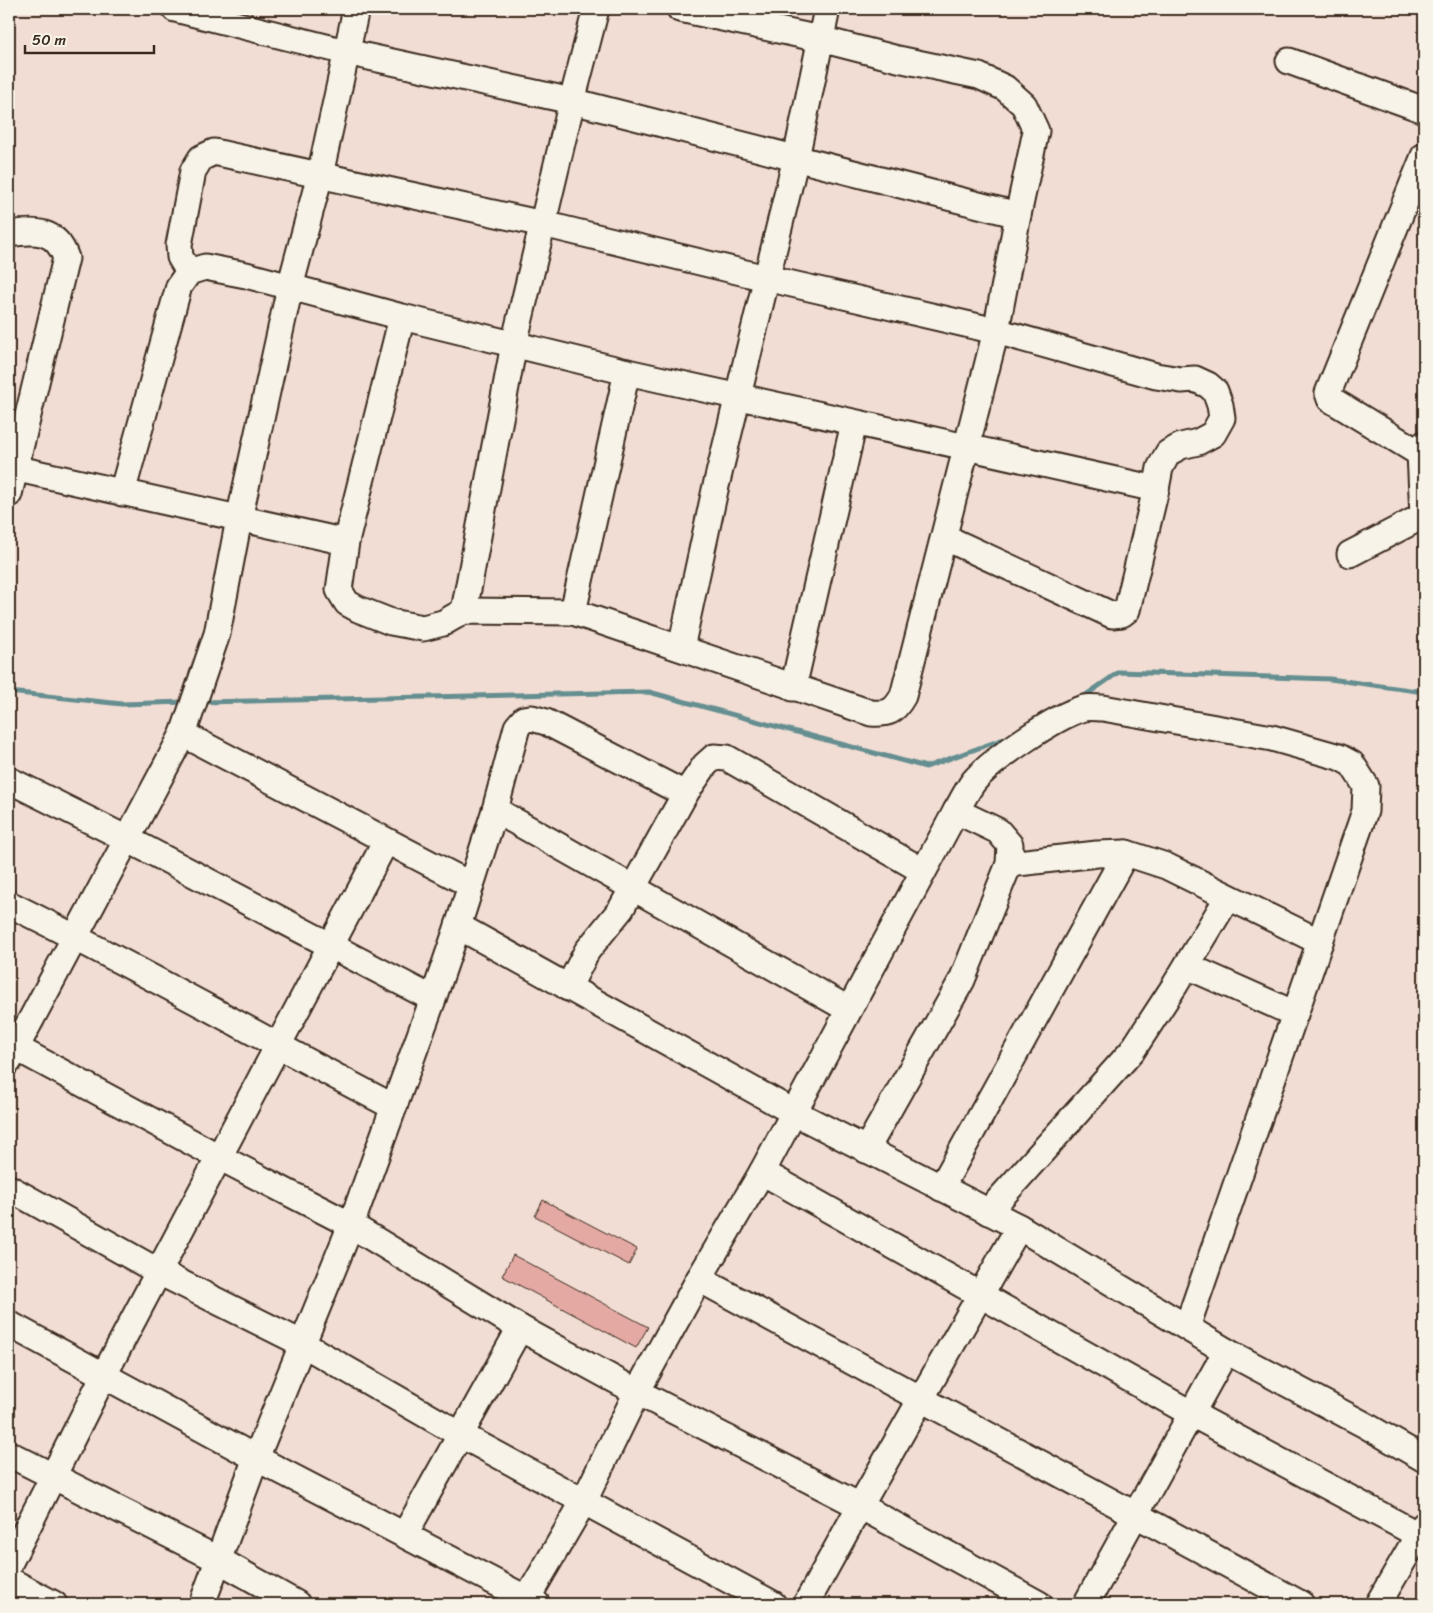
<svg xmlns="http://www.w3.org/2000/svg" width="1433" height="1613" viewBox="0 0 1433 1613" font-family="Sriracha,sans-serif">
<style>
.lines{fill:none;stroke-linecap:round;stroke-linejoin:round}
.stream{stroke:#658e90;stroke-width:5}
.building{fill:#e4a9a3;stroke:#3b2a1e}
.minor-casing{stroke:#3b2a1e;stroke-width:29}
.minor{stroke:#f7f3e8;stroke-width:25}
</style>
<rect width="100%" height="100%" fill="#f1ddd3"/>
<filter id="ink" filterUnits="userSpaceOnUse"><feTurbulence type="fractalNoise" baseFrequency=".02" numOctaves="2"/><feDisplacementMap in="SourceGraphic" scale="10" xChannelSelector="R" yChannelSelector="G"/><feConvolveMatrix kernelMatrix="1 2 1 2 8 2 1 2 1" color-interpolation-filters="sRGB"/></filter>
<g filter="url(#ink)">
<g class="lines">
<g class="stream">
<path d="M9 692 122 704 185 702"/>
<path d="M1080 699 1119 672 1330 679 1424 692"/>
<path d="M201 702 649 692 926 767 1012 736"/>
</g>
</g>
<g class="building">
<path d="M543 1200 637 1249 629 1265 535 1216Z"/>
<path d="M513 1255 648 1327 636 1348 502 1276Z"/>
</g>
<g class="lines">
<defs>
<g id="minor">
<path d="M175 9 346 52 572 101 1018 215"/>
<path d="M1289 61 1424 110"/>
<path d="M1424 156 1328 393 1330 399 1424 456"/>
<path d="M9 234C35 230 56 229 66 258L9 494"/>
<path d="M189 272 180 257 179 245 193 171 201 158 214 152 543 224 766 278 996 331 1156 376 1181 380 1195 379 1208 385 1215 391 1220 405 1222 418 1213 434 1198 442 1181 446 1168 453 1160 468 1156 489 1127 610 1122 614 1112 615 944 537"/>
<path d="M9 467 346 542 402 317"/>
<path d="M122 493 179 286 189 272 205 267 246 275 402 317 627 372 1156 489"/>
<path d="M1423 516 1420 453 1424 444"/>
<path d="M346 542 339 590 347 603 358 609 391 622 423 628 443 623 464 611 573 612 871 713C889 714 894 712 903 696L996 331 1018 215 1036 131 1024 105 1005 88 979 76 898 59 820 39 680 9"/>
<path d="M1350 554 1423 516"/>
<path d="M464 611 514 344 572 101 596 9"/>
<path d="M573 612 627 372"/>
<path d="M681 648 715 490 796 158 827 9"/>
<path d="M793 688 854 423"/>
<path d="M183 734 471 885"/>
<path d="M9 780 127 839 433 999"/>
<path d="M495 810 848 1009"/>
<path d="M1009 864 1097 854 1126 853 1166 866 1320 942"/>
<path d="M9 904C139 968 265 1040 394 1107"/>
<path d="M458 926 793 1112 1019 1227 1226 1351 1365 1425 1424 1459"/>
<path d="M1187 966 1295 1014"/>
<path d="M568 988 587 951 621 909 685 794 705 765 714 757 727 758 923 871"/>
<path d="M9 1044 219 1157 351 1225 520 1328 637 1392 860 1506 1039 1604"/>
<path d="M9 1061 183 734 217 634 239 519 290 287 320 175 356 9"/>
<path d="M866 1150 962 980 1009 864 1010 845 998 831 956 811"/>
<path d="M762 1172 1192 1414 1424 1538"/>
<path d="M9 1188 159 1272 301 1343 461 1435 773 1604"/>
<path d="M941 1188 1126 853"/>
<path d="M988 1212 1132 1051 1175 985 1228 897"/>
<path d="M699 1279 1301 1604"/>
<path d="M9 1324 256 1458 537 1604"/>
<path d="M9 1454 219 1560 297 1604"/>
<path d="M405 1534 520 1328"/>
<path d="M9 1564 104 1375 386 841"/>
<path d="M9 1580 54 1604"/>
<path d="M202 1604 256 1458 351 1225 433 999 458 926 495 810 517 727 524 719 532 718 546 722 685 794"/>
<path d="M524 1604 584 1501 637 1392 699 1279 762 1172 956 811C962 801 967 790 974 781 993 759 1056 716 1084 708 1089 707 1097 708 1103 708L1272 738 1339 757 1352 764 1366 786 1365 811 1187 1327"/>
<path d="M806 1604 860 1506 1019 1227"/>
<path d="M1086 1604 1226 1351"/>
<path d="M1378 1604 1424 1525"/>
</g>
</defs>
<use href="#minor" class="minor-casing"/>
<use href="#minor" class="minor"/>
</g>
</g>
<rect width="1433" height="1613" fill="none" stroke="#f7f3e8" stroke-width="30"/>
<rect x="15" y="15" width="1403" height="1583" fill="none" stroke="#3b2a1e" stroke-width="2" filter="url(#ink)"/>
<path d="M25 45v8h129v-8" fill="none" stroke="#3b2a1e" stroke-width="2.5"/>
<text x="32" y="45" font-size="15" fill="#3b2a1e" stroke="#f7f3e8" stroke-width="4" paint-order="stroke">50 m</text>
</svg>
